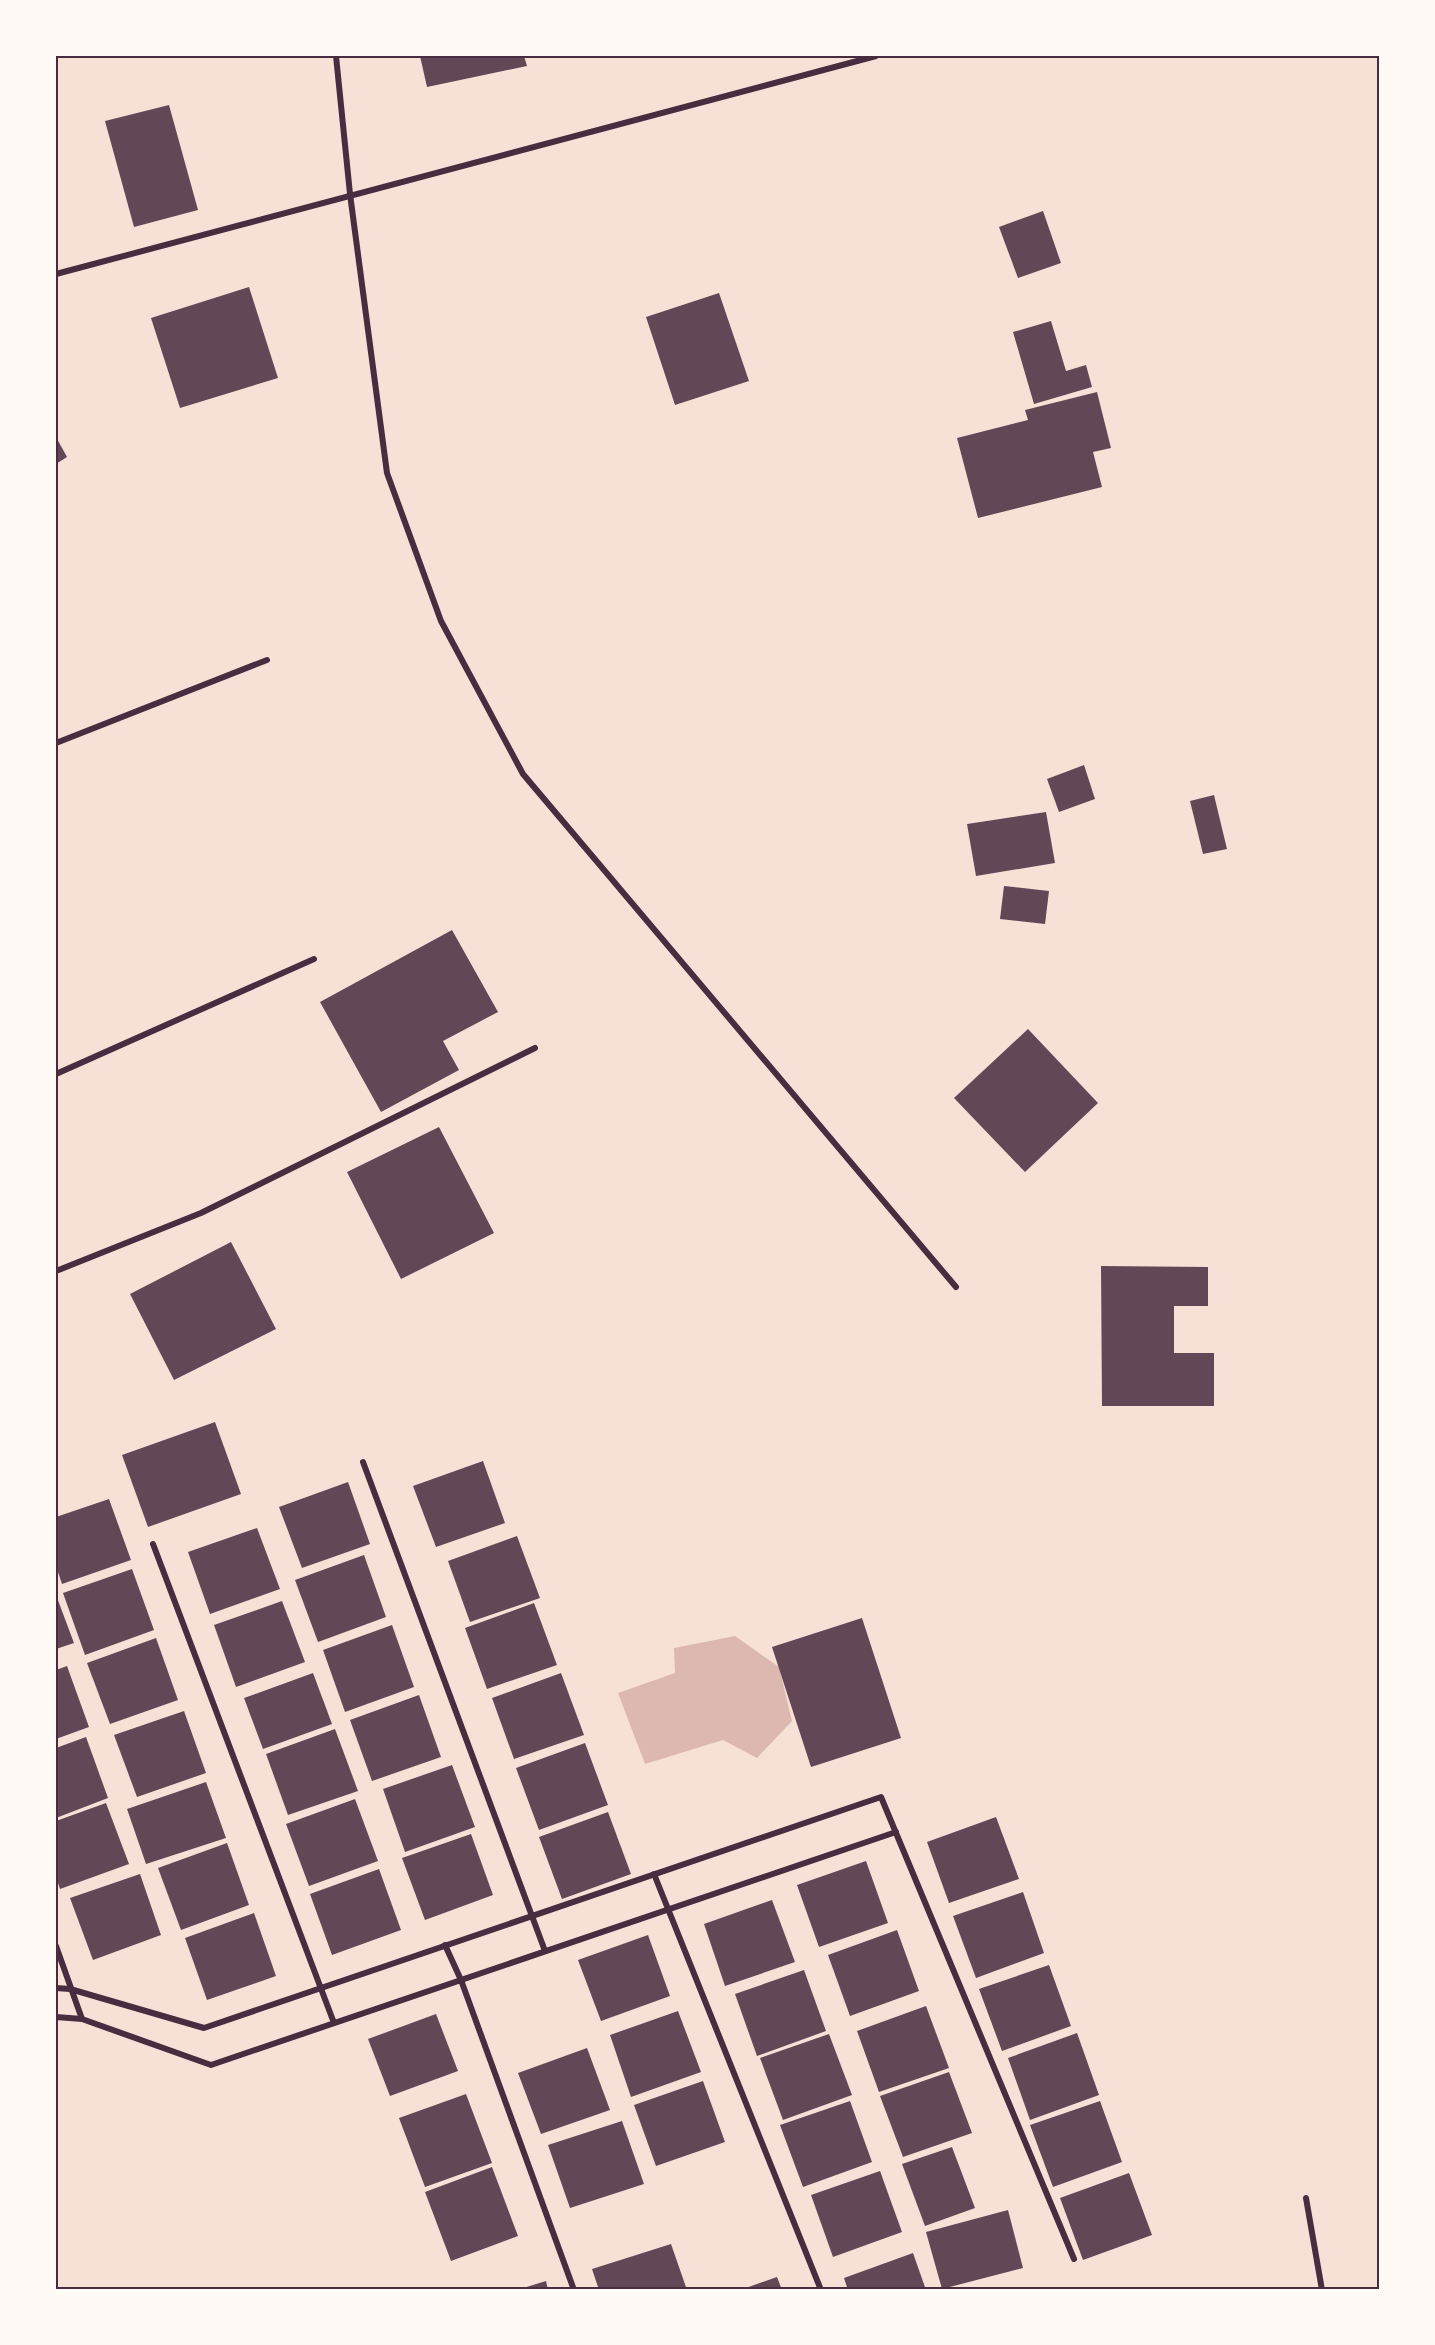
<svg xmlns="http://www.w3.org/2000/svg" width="1435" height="2345" viewBox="0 0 1435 2345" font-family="Poppins,sans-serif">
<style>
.water{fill:#dcb8b0}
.building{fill:#644757}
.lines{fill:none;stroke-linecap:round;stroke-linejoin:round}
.minor{stroke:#4a2c40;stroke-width:6}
.neatline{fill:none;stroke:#4a2c40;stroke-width:2}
</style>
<rect width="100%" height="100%" fill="#f7e1d7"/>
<path class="water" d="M735 1636 779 1667 792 1721 757 1758 723 1740 645 1764 618 1693 675 1673 674 1648Z"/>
<g class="building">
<path d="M420 56H524L527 66 427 87Z"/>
<path d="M169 105 198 210 134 227 105 121Z"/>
<path d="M1043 211 1061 263 1018 278 999 227Z"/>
<path d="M249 287 278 378 180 408 151 318Z"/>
<path d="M719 293 749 381 675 405 646 317Z"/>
<path d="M1051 321 1066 371 1086 365 1092 387 1034 404 1013 332Z"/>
<path d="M1097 392 1111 448 1093 452 1102 487 978 518 957 438 1028 420 1025 410Z"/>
<path d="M56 437 67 457 56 464Z"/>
<path d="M1084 765 1095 799 1059 812 1047 779Z"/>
<path d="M1214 795 1227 849 1203 854 1190 801Z"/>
<path d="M1046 812 1055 863 976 876 967 824Z"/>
<path d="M1004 886 1049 891 1045 924 1000 919Z"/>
<path d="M452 930 498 1012 443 1041 459 1070 381 1112 320 1002Z"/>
<path d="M1028 1029 1098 1103 1025 1172 954 1098Z"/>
<path d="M439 1127 494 1233 401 1279 347 1172Z"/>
<path d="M231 1242 276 1329 174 1380 130 1294Z"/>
<path d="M1101 1266 1208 1267V1306H1174V1353H1214V1406H1102Z"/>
<path d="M215 1422 241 1494 148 1527 122 1455Z"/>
<path d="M483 1461 505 1523 436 1547 413 1486Z"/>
<path d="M348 1482 370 1544 302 1568 279 1507Z"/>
<path d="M109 1499 131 1560 62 1584 56 1566V1517Z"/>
<path d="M257 1528 280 1589 210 1614 188 1552Z"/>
<path d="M517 1536 540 1598 470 1622 448 1561Z"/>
<path d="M364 1555 386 1617 318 1642 295 1580Z"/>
<path d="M132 1569 154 1630 85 1655 63 1593Z"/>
<path d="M56 1595 74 1643 56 1649Z"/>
<path d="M282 1601 305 1662 236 1687 214 1625Z"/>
<path d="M534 1603 557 1665 487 1689 465 1628Z"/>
<path d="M862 1618 901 1738 811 1767 772 1647Z"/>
<path d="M392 1625 414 1687 345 1712 323 1650Z"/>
<path d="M156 1638 178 1700 110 1724 87 1663Z"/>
<path d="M67 1666 89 1727 56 1739V1670Z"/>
<path d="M313 1673 332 1724 263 1749 244 1698Z"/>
<path d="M561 1673 584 1735 514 1759 492 1698Z"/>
<path d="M419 1695 441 1757 372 1781 350 1720Z"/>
<path d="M184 1711 206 1773 137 1797 114 1735Z"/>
<path d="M335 1729 358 1791 288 1815 266 1754Z"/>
<path d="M86 1737 108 1798 56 1818V1748Z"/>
<path d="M585 1743 608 1805 539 1830 516 1768Z"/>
<path d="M452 1765 475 1827 405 1852 383 1789Z"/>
<path d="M206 1782 226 1838 146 1864 127 1809Z"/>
<path d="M355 1799 378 1861 309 1886 286 1824Z"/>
<path d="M106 1803 129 1864 60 1889 56 1877V1821Z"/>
<path d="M608 1812 631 1874 562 1899 539 1837Z"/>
<path d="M996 1817 1019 1879 949 1903 927 1842Z"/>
<path d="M471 1834 493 1895 425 1920 402 1858Z"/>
<path d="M227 1843 249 1905 181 1930 158 1868Z"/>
<path d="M866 1861 888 1923 819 1947 797 1885Z"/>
<path d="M379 1869 401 1930 332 1955 310 1894Z"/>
<path d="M140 1874 161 1935 93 1960 70 1898Z"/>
<path d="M1023 1892 1044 1953 976 1978 953 1916Z"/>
<path d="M772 1900 795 1962 725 1986 704 1924Z"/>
<path d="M254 1913 276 1976 207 2000 185 1938Z"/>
<path d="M897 1930 919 1991 850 2016 828 1955Z"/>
<path d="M648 1935 670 1996 601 2021 578 1960Z"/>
<path d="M1049 1965 1071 2026 1002 2051 979 1989Z"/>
<path d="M804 1970 826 2031 757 2056 735 1994Z"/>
<path d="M926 2006 949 2068 879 2092 857 2031Z"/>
<path d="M678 2011 701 2072 631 2097 610 2035Z"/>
<path d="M436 2014 458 2071 390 2096 368 2039Z"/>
<path d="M1077 2033 1099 2095 1030 2120 1008 2058Z"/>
<path d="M829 2034 852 2095 783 2120 760 2058Z"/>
<path d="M587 2048 610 2110 541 2134 518 2073Z"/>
<path d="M949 2072 972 2133 903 2157 880 2096Z"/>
<path d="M703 2081 725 2142 656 2166 634 2105Z"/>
<path d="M466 2094 492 2163 425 2187 399 2118Z"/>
<path d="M850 2101 872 2162 803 2187 780 2125Z"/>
<path d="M1100 2101 1122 2162 1053 2187 1030 2125Z"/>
<path d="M622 2121 644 2184 570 2208 548 2145Z"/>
<path d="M952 2147 975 2208 925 2226 902 2164Z"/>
<path d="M492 2167 518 2236 451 2261 425 2192Z"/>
<path d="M880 2171 902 2232 833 2257 811 2195Z"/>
<path d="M1129 2173 1152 2235 1083 2260 1060 2198Z"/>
<path d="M1008 2210 1023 2268 942 2289 926 2232Z"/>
<path d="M671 2244 687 2290H599L592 2269Z"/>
<path d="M913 2253 926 2290H848L844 2278Z"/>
<path d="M777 2277 782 2290H743V2289Z"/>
<path d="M546 2281 548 2290H520V2289Z"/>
</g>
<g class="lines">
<g class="minor">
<path d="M336 56 350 194 387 473 441 621 523 774 956 1287"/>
<path d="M56 274 876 56"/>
<path d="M56 743 267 660"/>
<path d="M56 1074 314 959"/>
<path d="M56 1271 201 1213 535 1048"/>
<path d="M363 1462 545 1951"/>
<path d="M153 1544 334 2023"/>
<path d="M654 1874 821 2290"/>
<path d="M445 1945 461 1980 574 2290"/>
<path d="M56 1946 82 2019"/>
<path d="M56 1988 70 1989 204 2028 881 1797 1074 2259"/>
<path d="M56 2017 82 2019 211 2065 896 1832"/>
<path d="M1306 2198 1322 2290"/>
</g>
</g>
<rect width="1435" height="2345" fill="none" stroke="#fffaf5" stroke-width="114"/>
<rect x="57" y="57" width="1321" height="2231" class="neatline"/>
</svg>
